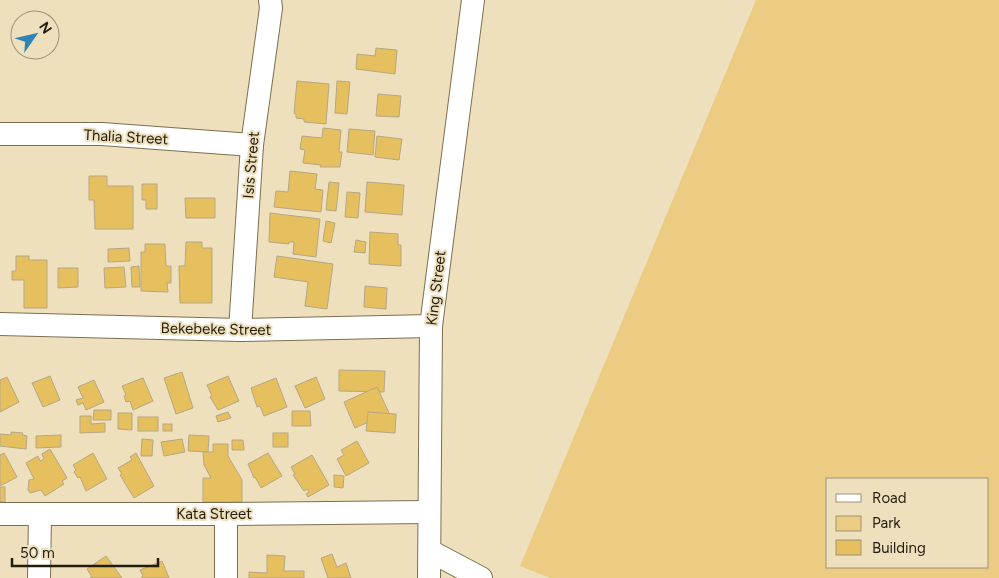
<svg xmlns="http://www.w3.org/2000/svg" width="999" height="578" viewBox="0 0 999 578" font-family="Figtree,sans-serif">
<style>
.green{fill:#eccc82;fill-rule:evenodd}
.building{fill:#e6bf5e;stroke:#b5a786}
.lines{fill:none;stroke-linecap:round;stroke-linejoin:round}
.minor-casing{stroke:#7c6f50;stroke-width:24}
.minor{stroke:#fff;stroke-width:22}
.labels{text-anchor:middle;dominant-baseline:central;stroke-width:4;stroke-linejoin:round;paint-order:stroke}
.street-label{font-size:15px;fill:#221c0f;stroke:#efe0bd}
</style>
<rect width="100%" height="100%" fill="#efe0bd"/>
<path class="green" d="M756 0H999V578H550L520 566ZM828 479H988V567H828Z"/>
<g class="building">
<path d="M376 48 397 50 395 74 356 69 357 54 375 56Z"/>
<path d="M297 81 329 84 326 124 304 122V119L296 118V114L294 113Z"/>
<path d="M337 81 350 82 347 114 335 113Z"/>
<path d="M378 94 401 96 399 117 376 116Z"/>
<path d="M323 128 341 130 339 152H342L340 167H320L321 165 303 163 305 150 300 149 302 136 322 138Z"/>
<path d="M349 129 375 131 373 155 347 152Z"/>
<path d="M377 136 402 139 399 160 375 157Z"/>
<path d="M290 171 317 174 315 189 323 190 321 212 274 207 276 191 288 192Z"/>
<path d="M89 176H107V186H133V229H95L94 200H89Z"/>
<path d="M329 182 339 183 336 211 326 210Z"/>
<path d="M367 182 404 185 402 215 365 212Z"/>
<path d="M142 184H157V209H146V200H142Z"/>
<path d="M347 192 360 193 358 218 345 217Z"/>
<path d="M185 198H215V218H186Z"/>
<path d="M270 213 320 219 316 257 293 254 294 242H289V244L269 242Z"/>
<path d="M326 221 335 223 331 243 323 241Z"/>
<path d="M370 232 398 234V245H401V266L369 264Z"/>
<path d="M356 240 366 242 365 253 354 252Z"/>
<path d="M186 242H202V248H212V303H180L179 266H185Z"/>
<path d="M145 244H165L166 266H171V283H167L168 292 141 291V252H145Z"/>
<path d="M129 248 130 261 108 262V249Z"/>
<path d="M16 256H29V260H47V308H24V280H12V271H16Z"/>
<path d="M277 256 333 264 327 309 305 306 308 282 274 277Z"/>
<path d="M139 266 140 287H132L131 267Z"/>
<path d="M124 267 126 287 105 288 104 268Z"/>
<path d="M58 268H78V287L58 288Z"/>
<path d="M365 286 387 288 386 309 364 307Z"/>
<path d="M339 370 385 371 384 392 339 391Z"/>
<path d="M182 372 193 408 176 414 164 378Z"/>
<path d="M50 376 60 400 43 407 32 383Z"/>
<path d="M228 376 239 401 218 410 210 397 212 396 207 385Z"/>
<path d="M7 377 19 402 0 412V380Z"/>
<path d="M316 377 325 399 305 408 295 386Z"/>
<path d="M143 378 153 401 133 410 130 401 126 402 124 396 126 395 122 386Z"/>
<path d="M276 378 287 407 264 416 260 406 257 407 251 388Z"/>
<path d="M94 380 104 402 86 410 83 403 78 405 76 400 83 398 78 387Z"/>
<path d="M377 387 389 413 355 428 344 402Z"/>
<path d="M94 410H111V420H93Z"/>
<path d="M292 411H310L311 426H292Z"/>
<path d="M228 412 231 418 218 422 216 416Z"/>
<path d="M368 412 396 414 395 433 366 431Z"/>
<path d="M118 413H132V430L118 429Z"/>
<path d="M80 416H91V424L105 423V432L80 433Z"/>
<rect x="138" y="417" width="20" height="14"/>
<rect x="163" y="424" width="9" height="7"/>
<path d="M11 432 23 433 22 435 27 436 26 449 0 446V434L11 435Z"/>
<rect x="273" y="433" width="15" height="14"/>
<path d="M61 435V447L36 448V436Z"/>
<path d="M189 435 209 436 208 452 188 451Z"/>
<path d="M142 439 153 440 152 456H141Z"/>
<path d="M182 439 185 452 164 456 161 442Z"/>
<path d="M232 440H243L244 450H232Z"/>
<path d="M357 441 369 463 346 476 337 459 344 455 341 450Z"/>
<path d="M213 444H228V456L242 480V502H203V478H211L204 465 203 452H213Z"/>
<path d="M50 449 67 478 62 481 64 484 45 496 41 490 30 493 28 490 29 480 34 479 26 463 38 456 40 461 44 459 42 454Z"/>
<path d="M4 453 17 477 0 486V455Z"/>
<path d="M93 453 107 479 86 491 80 477 78 478 74 472 76 470 73 465Z"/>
<path d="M136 453 154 486 134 498 120 475 122 474 118 468 132 460 130 457Z"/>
<path d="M268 453 282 476 261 488 255 477 254 478 248 464Z"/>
<path d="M312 455 329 485 308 497 306 494 309 492 307 489 304 491 293 475 295 474 291 467Z"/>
<path d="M334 475 344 476 343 488 334 487Z"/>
<rect x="0" y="487" width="5" height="15"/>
<path d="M332 554 337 567 346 563 351 578H328L321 558Z"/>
<path d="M267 555 285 556 284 571H304V578H249V572L267 573Z"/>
<path d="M106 556 122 578H90L92 577 87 569Z"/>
<path d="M162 561 169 578H141L143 576 140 570Z"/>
</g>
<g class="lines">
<defs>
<g id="minor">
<path d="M0 134H102L252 145"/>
<path d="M0 324 240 330 431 326"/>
<path d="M240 330 252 145 271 8 270 0"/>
<path d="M0 514H226L429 512"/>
<path d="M430 551 481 578"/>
<path d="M39 578 40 514"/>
<path d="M226 578V514"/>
<path d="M429 578 431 326 473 0"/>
</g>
</defs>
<use href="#minor" class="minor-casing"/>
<use href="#minor" class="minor"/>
</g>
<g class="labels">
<g class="street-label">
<text transform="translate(126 137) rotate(3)">Thalia Street</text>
<text transform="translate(251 165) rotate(-85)">Isis Street</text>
<text transform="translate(436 288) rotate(-83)">King Street</text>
<text transform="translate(216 329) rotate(1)">Bekebeke Street</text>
<text x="214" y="514">Kata Street</text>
</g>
</g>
<rect x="826" y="478" width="162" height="90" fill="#efe0bd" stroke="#9d9277"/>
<rect x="836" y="494" width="25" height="8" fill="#ffffff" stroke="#9d9277"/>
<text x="872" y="503" font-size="15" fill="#221c0f">Road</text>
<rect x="836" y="516" width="25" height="15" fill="#eccc82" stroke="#9d9277"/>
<text x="872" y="528" font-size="15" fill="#221c0f">Park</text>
<rect x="836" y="540" width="25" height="15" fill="#e6bf5e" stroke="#9d9277"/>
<text x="872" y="553" font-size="15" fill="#221c0f">Building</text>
<g transform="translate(35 35) rotate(56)"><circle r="24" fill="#efe0bd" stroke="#9d9277"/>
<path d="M0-4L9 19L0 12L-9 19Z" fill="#2f84b4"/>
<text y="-8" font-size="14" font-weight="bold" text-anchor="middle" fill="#221c0f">N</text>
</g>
<path d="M12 558v8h146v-8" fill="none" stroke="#221c0f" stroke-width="2.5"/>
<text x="20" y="558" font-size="15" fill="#221c0f" stroke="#efe0bd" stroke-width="4" paint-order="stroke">50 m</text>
</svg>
